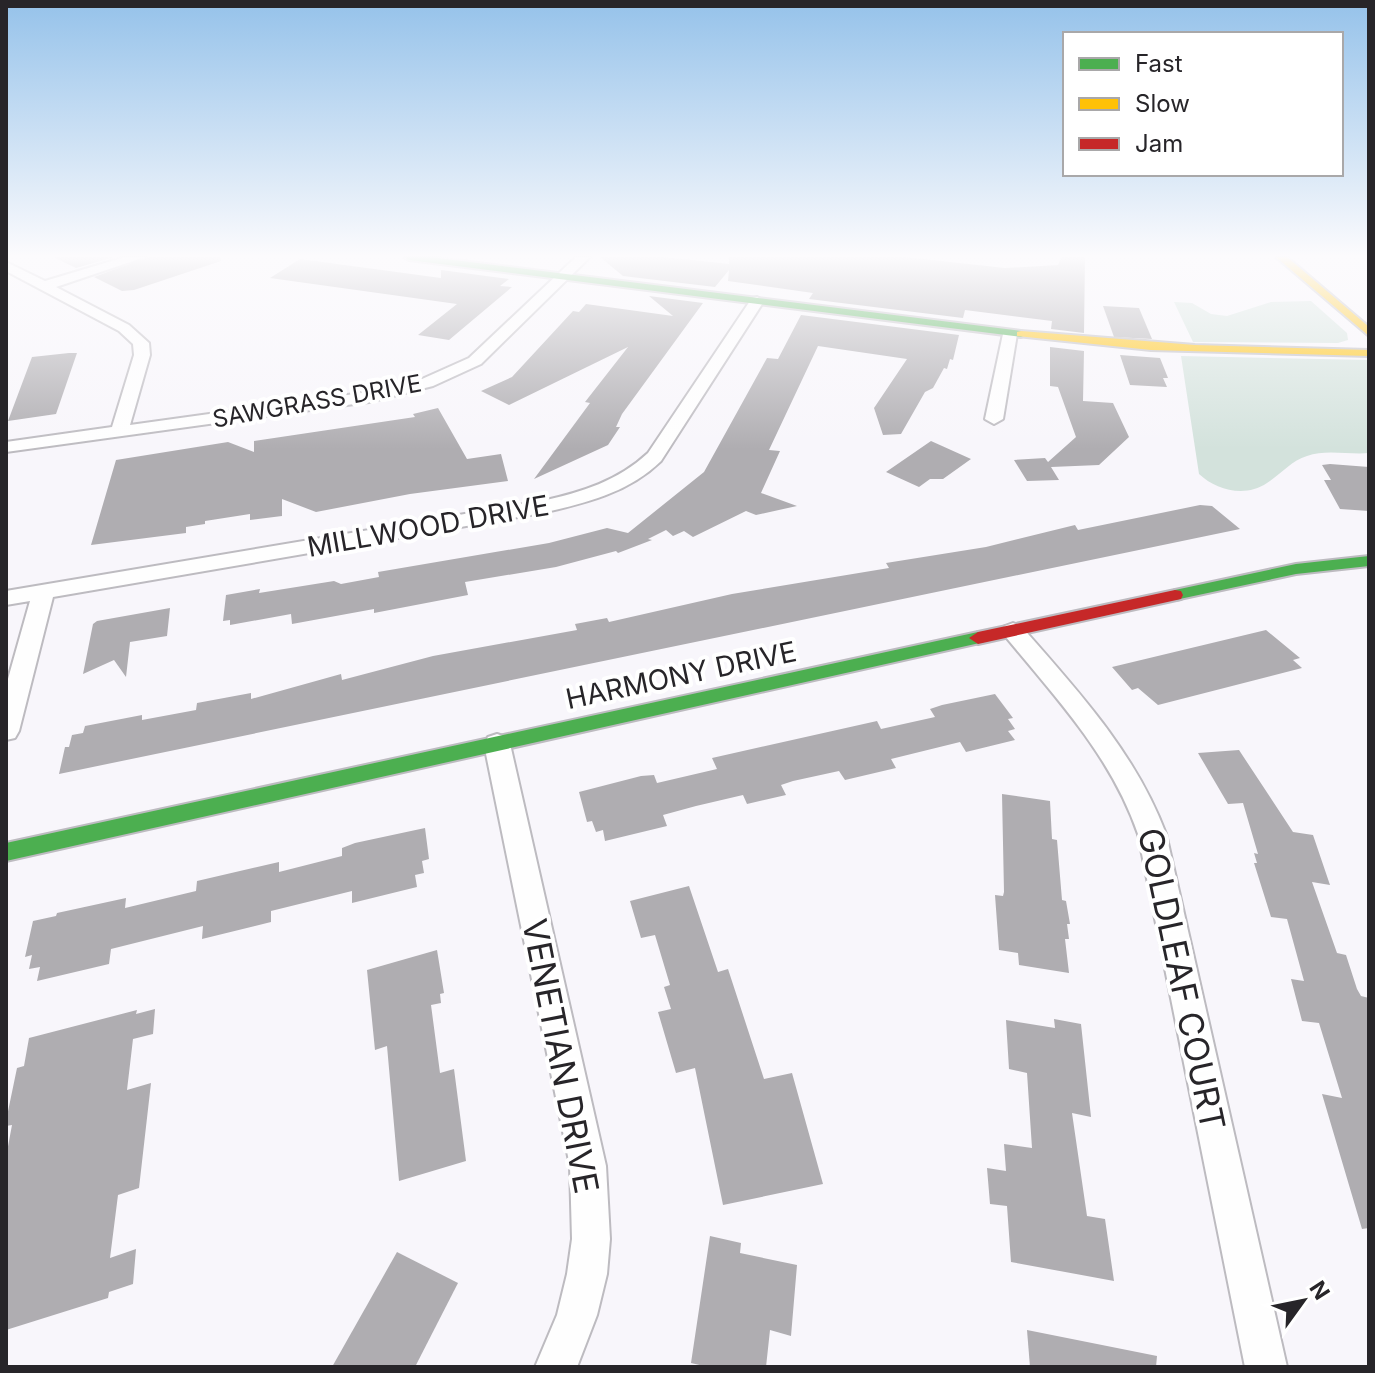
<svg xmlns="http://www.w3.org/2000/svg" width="1375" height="1373" viewBox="0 0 1375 1373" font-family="Inter,sans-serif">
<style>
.green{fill:#d3e2dc}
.building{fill:#afadb1}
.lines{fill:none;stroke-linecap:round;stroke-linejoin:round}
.street-casing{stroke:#bdbbc0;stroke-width:4}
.fast-casing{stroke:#bdbbc0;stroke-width:4}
.slow-casing{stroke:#bdbbc0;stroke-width:4}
.jam-casing{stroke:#bdbbc0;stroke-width:4}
.street{fill:#fefefe;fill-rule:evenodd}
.fast{fill:#4caf50;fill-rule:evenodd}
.slow{fill:#ffc107;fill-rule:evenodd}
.jam{fill:#c62828;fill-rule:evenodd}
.labels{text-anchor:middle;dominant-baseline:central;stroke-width:8;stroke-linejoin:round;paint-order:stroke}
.far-street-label{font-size:24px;fill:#272529;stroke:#fff}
.street-label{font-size:28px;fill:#272529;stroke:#fff}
.near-street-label{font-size:34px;fill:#272529;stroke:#fff}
</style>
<rect width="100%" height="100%" fill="#f8f6fb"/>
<g class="green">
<path d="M1311 301 1347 333 1348 340 1338 343 1193 342 1174 302 1192 303 1211 314 1227 316 1271 302Z"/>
<path d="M1181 356 1369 360V453C1349 455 1326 449 1307 456 1291 461 1281 474 1267 483 1245 498 1216 490 1199 474Z"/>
</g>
<g class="building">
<path d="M53 257H115L76 268Z"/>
<path d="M148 257H220L221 261 134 290 122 291 94 277Z"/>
<path d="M600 257H665L729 264V257H905L1005 268 1058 265 1062 257H1085L1084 333 1051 329 1052 321 965 310 963 318 809 299 813 293 728 281 729 270 715 287 623 276Z"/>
<path d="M300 259 441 278V270L509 279 500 286 512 287 449 340 418 335 457 304 270 278Z"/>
<path d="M649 296 703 303 622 414 616 427H620L608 445 534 479 590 403 585 402 628 347 509 405 481 391 512 377 573 311 579 312 586 304 673 316Z"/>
<path d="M1103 306 1139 308 1152 339 1114 337Z"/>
<path d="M801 315 959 335 953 360 950 359 947 369 944 368 933 388 925 392 901 434 883 435 874 408 907 359 818 346 769 450 780 451 761 493 797 506 756 515 746 511 693 537 684 531 673 536 666 530 648 539 652 540 618 553 616 551 556 567 465 582 468 595 374 613V609L292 624 291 614 230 625V620L223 621 226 595 260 589 259 593 334 581 341 584 379 577 378 572 549 543 607 528 628 533 704 472 767 358 778 359Z"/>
<path d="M1050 347 1084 351 1083 401 1113 403 1129 437 1099 465 1051 467 1059 480 1027 481 1014 460 1045 458 1048 462 1076 437 1058 387 1050 386Z"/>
<path d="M69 353H77L56 414 8 421 32 357Z"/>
<path d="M1120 355 1160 358 1168 378H1163L1167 387 1130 385Z"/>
<path d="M438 408 467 459 501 454 508 481 410 494 316 512 282 499V516L250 520V514L205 521V524L186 527V533L91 545 116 460 228 442 254 452V441L415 417 413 414Z"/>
<path d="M931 441 971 459 943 479H930L919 487 886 472Z"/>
<path d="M1330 464 1369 467V511L1340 509 1324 480H1331L1322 465Z"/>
<path d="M1200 505 1212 506 1240 529 59 774 65 747H69L72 735 83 733 85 726 142 715V720L196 710 197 703 251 693V699L341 674 342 680 433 656 577 630 575 624 607 618 609 622 732 594 889 568 886 563 986 547 1075 525 1078 530Z"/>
<path d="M170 608 167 636 130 642 126 677 114 660 83 674 93 624 97 621Z"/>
<path d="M1266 630 1300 658 1293 660 1302 668 1158 705 1138 688 1132 690 1112 667Z"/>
<path d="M995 694 1013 718 1008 719 1015 729 1008 731 1015 740 966 752 960 742 891 759 896 768 845 780 839 771 793 781 781 785 786 795 747 804 743 795 696 806 663 815 667 826 605 841 603 830 596 832 592 821 587 822 579 792 641 776 654 775 657 783 717 769 712 758 877 721 881 729 935 717 930 709 942 705Z"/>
<path d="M1239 750 1293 832 1313 835 1330 885 1312 882 1337 953 1346 955 1357 989 1361 996 1369 998V1228L1362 1229 1322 1094 1342 1098 1319 1023 1302 1021 1291 979 1304 981 1287 919 1271 917 1254 863H1257L1254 853 1258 854 1243 803 1228 804 1198 753Z"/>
<path d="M1002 794 1050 801 1052 839 1057 840 1062 900 1066 901 1070 924H1067L1069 939H1065L1069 973 1019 965 1018 953 999 950 995 895 1003 896 1004 892Z"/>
<path d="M425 828 429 859 422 861 424 873 415 875 417 887 352 903V891L271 911V922L202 939 203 926 111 949 109 964 37 981 40 967 29 969 32 955 25 957 33 921 56 916 57 913 126 898 125 908 196 891 197 881 279 862V872L342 856V848L355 843Z"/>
<path d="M689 886 718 972 728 969 764 1079 792 1073 823 1184 723 1205 695 1068 676 1073 658 1012 671 1009 664 987 670 985 655 935 641 938 630 901Z"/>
<path d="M437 950 444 993 440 994 441 1003 431 1005 440 1073 454 1069 466 1161 399 1181 387 1046 375 1050 367 970Z"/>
<path d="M155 1009 153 1034 133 1039 127 1090 151 1083 139 1188 118 1195 110 1258 136 1249 133 1284 109 1292 108 1298 6 1330V1157L12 1125 6 1126V1121L17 1068 24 1066 29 1038 137 1010 136 1014Z"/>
<path d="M1054 1019 1081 1024 1091 1117 1072 1113 1087 1216 1105 1219 1114 1281 1011 1262 1007 1206 990 1204 987 1168 1006 1171 1004 1144 1032 1148 1027 1073 1009 1069 1006 1020 1055 1028Z"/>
<path d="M710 1236 741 1243 740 1253 797 1265 791 1336 770 1330 766 1367H708L691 1363Z"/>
<path d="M397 1252 458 1283 415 1367H332Z"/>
<path d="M1027 1330 1157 1356 1156 1367H1030Z"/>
</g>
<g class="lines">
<defs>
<g id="street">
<path d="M125 257H145L56 287 129 325 149 343 150 355 130 425 369 392 422 379 469 358 576 257H590L481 364 433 386 369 402 6 452V442L112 427 134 355 133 344 119 331 6 271V262L45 281Z"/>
<path d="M757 297 764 301 661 461C628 493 586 503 542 513L53 597 19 731 15 738 6 740V686L30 601 6 605V591L542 501C582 492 618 481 648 453L752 298Z"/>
<path d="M1010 330 1017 334 1003 419 994 424 985 419 1003 334Z"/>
<path d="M1013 623 1021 626C1078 691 1135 752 1166 834L1287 1367H1245L1138 834C1111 756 1057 699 1005 636L1002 631 1005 626Z"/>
<path d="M497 734 506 737 510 744 606 1166 610 1239 607 1274 597 1315 577 1367H535L557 1315 567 1274 572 1239 570 1166 484 744 488 737Z"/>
</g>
<g id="fast">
<path d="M404 257H430L1021 331 1027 334 1021 337 409 260Z"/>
<path d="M1369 556V566L1296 574 1175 600 1167 595 1175 590 1296 564Z"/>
<path d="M978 632 987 638 984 642 6 861V843Z"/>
</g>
<g id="slow">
<path d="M1276 257H1287L1369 327V336Z"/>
<path d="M1021 331 1195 345 1369 350V356L1151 350 1017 336V332Z"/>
</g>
<path id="jam" d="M1175 590 1181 591 1183 595 1181 599 978 644 969 638 978 632Z"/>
</defs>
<use href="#street" class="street-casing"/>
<use href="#fast" class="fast-casing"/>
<use href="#slow" class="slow-casing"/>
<use href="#jam" class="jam-casing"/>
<use href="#street" class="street"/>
<use href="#fast" class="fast"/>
<use href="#slow" class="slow"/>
<use href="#jam" class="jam"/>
</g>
<linearGradient id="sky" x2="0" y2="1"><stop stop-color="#95c2ea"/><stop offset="0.57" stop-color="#fcfbfd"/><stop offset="1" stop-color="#fcfbfd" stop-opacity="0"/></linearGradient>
<rect width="1375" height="449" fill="url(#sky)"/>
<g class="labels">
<g class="far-street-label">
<text transform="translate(317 401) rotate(-10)">SAWGRASS DRIVE</text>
</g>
<g class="street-label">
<text transform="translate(428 526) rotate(-10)">MILLWOOD DRIVE</text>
<text transform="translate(681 675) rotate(-12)">HARMONY DRIVE</text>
</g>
<g class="near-street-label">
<text transform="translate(1182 979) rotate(78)">GOLDLEAF COURT</text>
<text transform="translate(561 1056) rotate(79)">VENETIAN DRIVE</text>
</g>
</g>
<rect width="1375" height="1373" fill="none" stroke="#272529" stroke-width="16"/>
<rect x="1063" y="32" width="280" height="144" fill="#ffffff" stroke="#a9a8a9" stroke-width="2"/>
<rect x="1079" y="58" width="40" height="12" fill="#4caf50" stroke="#a9a8a9" stroke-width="2"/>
<text x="1135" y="72" font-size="24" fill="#272529">Fast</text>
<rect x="1079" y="98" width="40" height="12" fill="#ffc107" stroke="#a9a8a9" stroke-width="2"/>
<text x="1135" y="112" font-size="24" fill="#272529">Slow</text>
<rect x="1079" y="138" width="40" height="12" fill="#c62828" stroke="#a9a8a9" stroke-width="2"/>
<text x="1135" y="152" font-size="24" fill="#272529">Jam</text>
<g transform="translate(1303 1301) rotate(57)" stroke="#ffffff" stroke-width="6" paint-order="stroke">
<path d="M0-6L14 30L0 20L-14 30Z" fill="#272529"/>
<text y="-12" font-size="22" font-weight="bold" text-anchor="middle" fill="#272529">N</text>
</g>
</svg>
